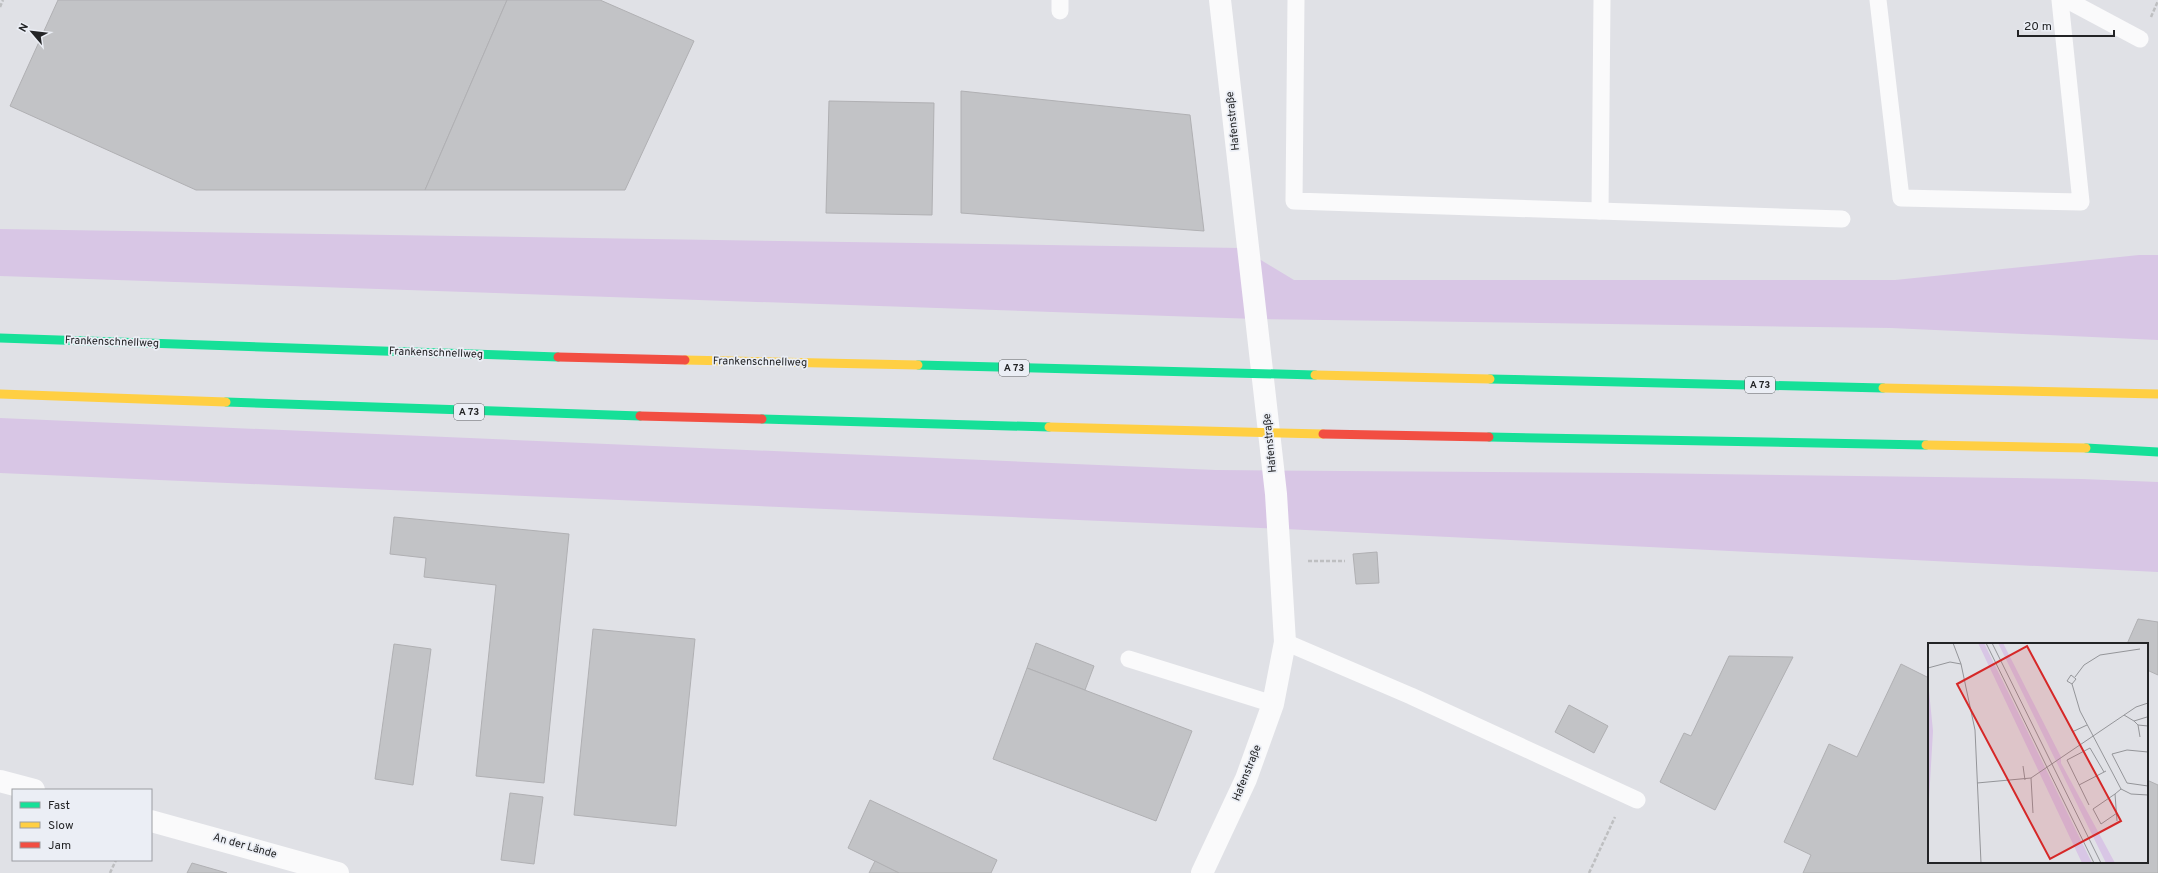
<svg xmlns="http://www.w3.org/2000/svg" width="2158" height="873" viewBox="0 0 2158 873" font-family="Overpass,sans-serif">
<style>
.green{fill:#d8c6e5}
.building{fill:#c2c3c6;stroke:#b0b0b3}
.lines{fill:none;stroke-linecap:round;stroke-linejoin:round}
.path{stroke:#bebfc1;stroke-width:2.5;stroke-dasharray:4 2;stroke-linecap:butt}
.lane{stroke:#fafafb;stroke-width:17}
.street{stroke:#fafafb;stroke-width:22}
.fast{stroke:#16e098;stroke-width:9}
.slow{stroke:#ffcf43;stroke-width:9}
.jam{stroke:#f24e42;stroke-width:9}
.labels{text-anchor:middle;dominant-baseline:central;stroke-width:3.5;stroke-linejoin:round;paint-order:stroke}
.shield{fill:#ebeef5;stroke:#5f6164;stroke-width:1}
.shield-label{font-size:10px;font-weight:bold;fill:#232426}
.street-label{font-size:11px;fill:#232426;stroke:#ebeef5}
.inset-road{fill:none;stroke:#949599;stroke-width:1}
.view{fill:#d62828;fill-opacity:0.15;stroke:#d62828;stroke-width:2}
.inset-edge{fill:none;stroke:#232426;stroke-width:2}
</style>
<rect width="100%" height="100%" fill="#e0e1e6"/>
<g class="green">
<path d="M0 229 1241 248 1294 280H1895L2139 255H2158V340L1891 328 1256 319 0 276Z"/>
<path d="M0 418 1216 470 1639 473 2082 479 2158 482V572L1285 529 0 473Z"/>
</g>
<g class="building">
<path d="M58 0H507L425 190H196L10 106Z"/>
<path d="M507 0H600L694 41 625 190H425Z"/>
<path d="M961 91 1190 115 1204 231 961 213Z"/>
<path d="M829 101 934 103 932 215 826 213Z"/>
<path d="M394 517 569 534 544 783 476 776 496 585 424 577 426 558 390 554Z"/>
<path d="M1377 552 1379 583 1356 584 1353 554Z"/>
<path d="M2138 619 2158 622V675L2147 670V644H2127Z"/>
<path d="M593 629 695 639 676 826 574 815Z"/>
<path d="M1036 643 1094 666 1085 690 1027 668Z"/>
<path d="M394 644 431 649 413 785 375 779Z"/>
<path d="M1729 656 1793 657 1715 810 1660 782 1684 733 1691 736Z"/>
<path d="M1901 664 1929 678V862H2147V780L2158 785V873H1803L1811 855 1784 842 1829 744 1857 757Z"/>
<path d="M1027 668 1192 731 1156 821 993 759Z"/>
<path d="M1569 705 1608 726 1594 753 1555 732Z"/>
<path d="M510 793 543 797 534 864 501 860Z"/>
<path d="M870 800 997 860 991 873H899L848 848Z"/>
<path d="M875 861 899 873H869Z"/>
<path d="M192 863 227 873H187Z"/>
</g>
<g class="lines">
<g class="path">
<path d="M0 7 3 0"/>
<path d="M2151 17 2158 1"/>
<path d="M1308 561H1345"/>
<path d="M110 873 116 860"/>
<path d="M1589 873 1615 817"/>
</g>
<g class="lane">
<path d="M1296 0 1294 201 1842 219"/>
<path d="M1878 0 1901 198 2081 202 2060 0"/>
<path d="M2067 0 2140 39"/>
<path d="M1060 11V0"/>
<path d="M1600 211 1602 0"/>
<path d="M1285 642 1411 696 1637 800"/>
<path d="M1129 659 1273 704"/>
</g>
<g class="street">
<path d="M0 781 34 790"/>
<path d="M151 821 338 873"/>
<path d="M1202 873 1246 779 1273 704 1285 642 1276 494 1220 0"/>
</g>
<g class="fast">
<path d="M0 338 558 357"/>
<path d="M918 365 1315 375"/>
<path d="M1490 379 1883 388"/>
<path d="M226 402 640 416"/>
<path d="M762 419 1049 427"/>
<path d="M1489 437 1926 445"/>
<path d="M2086 448 2158 452"/>
</g>
<g class="slow">
<path d="M685 360 918 365"/>
<path d="M1315 375 1490 379"/>
<path d="M1883 388 2158 394"/>
<path d="M0 394 226 402"/>
<path d="M1049 427 1323 434"/>
<path d="M1926 445 2086 448"/>
</g>
<g class="jam">
<path d="M558 357 685 360"/>
<path d="M640 416 762 419"/>
<path d="M1323 434 1489 437"/>
</g>
</g>
<g class="labels">
<g class="shield">
<rect x="999" y="360" width="30" height="16" rx="3"/>
<rect x="1745" y="377" width="30" height="16" rx="3"/>
<rect x="454" y="404" width="30" height="16" rx="3"/>
</g>
<g class="shield-label">
<text x="1014" y="368">A 73</text>
<text x="1760" y="385">A 73</text>
<text x="469" y="412">A 73</text>
</g>
<g class="street-label">
<text transform="translate(1233 121) rotate(-96)">Hafenstraße</text>
<text transform="translate(112 342) rotate(2)">Frankenschnellweg</text>
<text transform="translate(436 353) rotate(2)">Frankenschnellweg</text>
<text transform="translate(760 362) rotate(1)">Frankenschnellweg</text>
<text transform="translate(1270 443) rotate(-96)">Hafenstraße</text>
<text transform="translate(1247 773) rotate(-68)">Hafenstraße</text>
<text transform="translate(245 846) rotate(16)">An der Lände</text>
</g>
</g>
<g transform="translate(1928 643)">
<rect width="220" height="220" fill="#e0e1e6"/>
<path d="M50 0H56L164 220H154ZM70 0H124H75L133 114V120L187 220H178ZM0 38 5 88 0 174 1 131Z" fill="#d8c6e5"/>
<path class="inset-road" d="M25 0 33 21M58 0 166 220M64 0 173 220M0 25 22 19 33 21 47 87 53 220M147 34 156 22 172 12 212 6M144 41 148 36 143 32 139 38 144 41 152 68 193 146 203 151 220 152M196 72 206 78 219 74M206 78 210 82 220 83M210 82 212 94M144 89 159 82M220 109 199 107 184 111 199 140 220 143M95 123 97 137M103 135 105 170M49 140 103 135 208 64 220 60M151 142 178 128M187 151 165 166 173 181 189 170M161 162 139 117 162 105 176 129M189 178 187 151 193 146"/>
<path class="view" d="M99 3 193 178 122 216 29 41Z"/>
<rect width="220" height="220" class="inset-edge"/>
</g>
<rect x="12" y="789" width="140" height="72" fill="#ebeef5" stroke="#9b9da2"/>
<rect x="20" y="802" width="20" height="6" fill="#16e098" stroke="#9b9da2"/>
<text x="48" y="809" font-size="12" fill="#232426">Fast</text>
<rect x="20" y="822" width="20" height="6" fill="#ffcf43" stroke="#9b9da2"/>
<text x="48" y="829" font-size="12" fill="#232426">Slow</text>
<rect x="20" y="842" width="20" height="6" fill="#f24e42" stroke="#9b9da2"/>
<text x="48" y="849" font-size="12" fill="#232426">Jam</text>
<g transform="translate(32 32) rotate(298)" stroke="#ebeef5" stroke-width="3" paint-order="stroke">
<path d="M0-3L7 15L0 10L-7 15Z" fill="#232426"/>
<text y="-6" font-size="11" font-weight="bold" text-anchor="middle" fill="#232426">N</text>
</g>
<path d="M2018 30v6h96v-6" fill="none" stroke="#232426" stroke-width="2"/>
<text x="2024" y="30" font-size="12" fill="#232426" stroke="#ebeef5" stroke-width="3" paint-order="stroke">20 m</text>
</svg>
